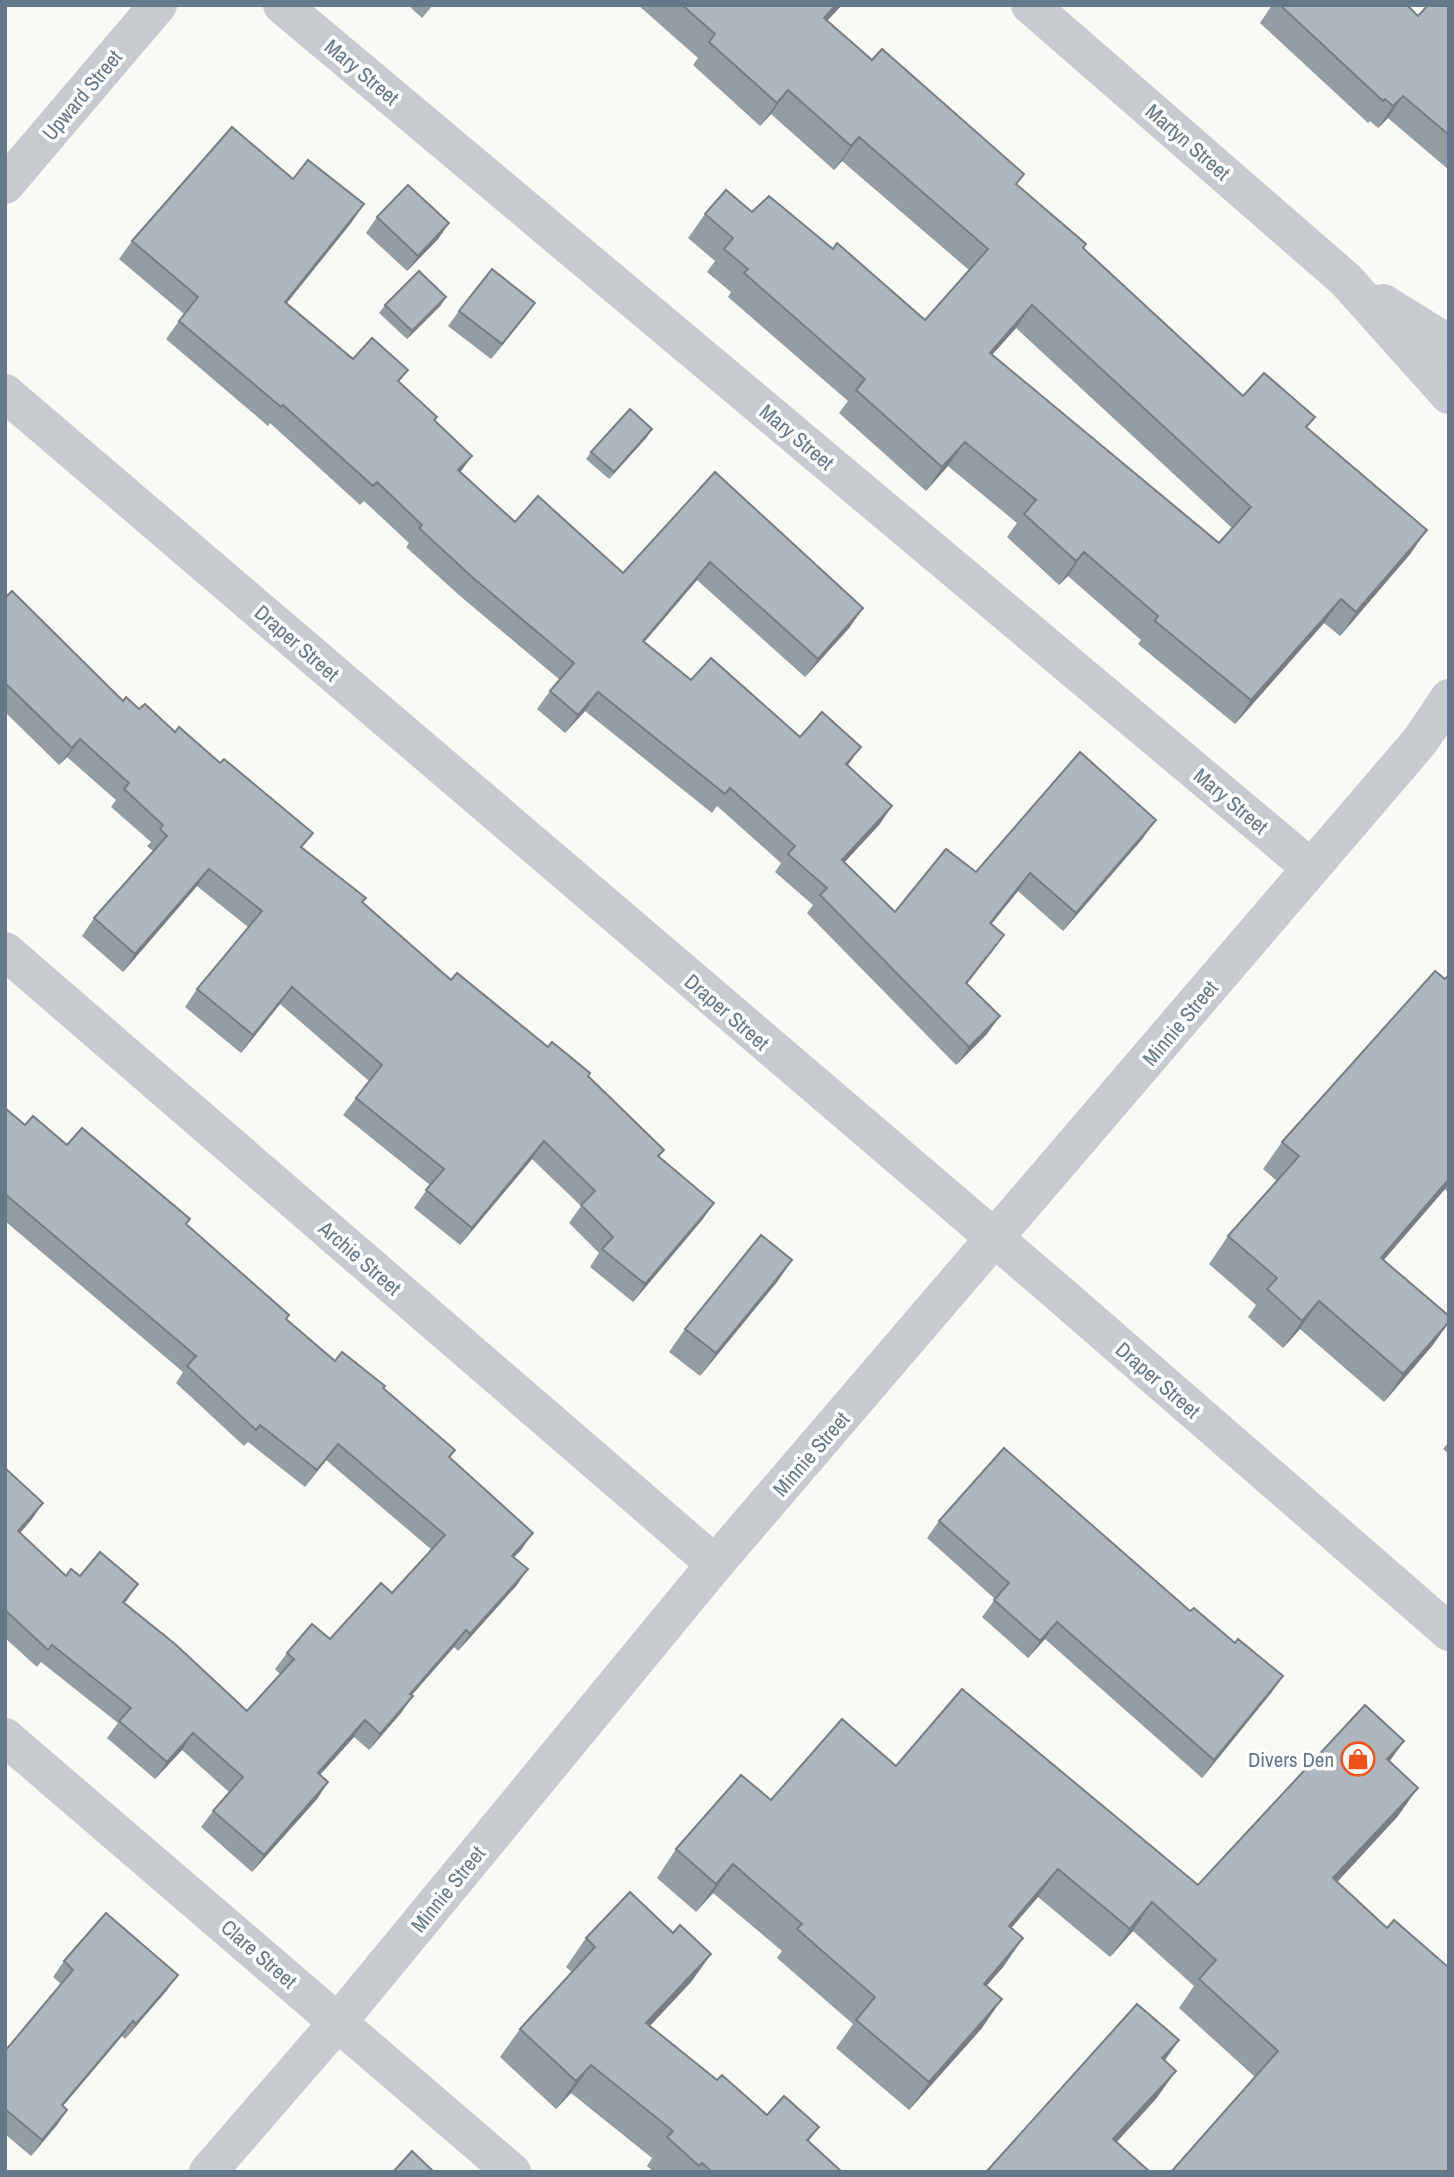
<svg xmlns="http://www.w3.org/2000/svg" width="1454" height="2177" viewBox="0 0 1454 2177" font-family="'Archivo Narrow',sans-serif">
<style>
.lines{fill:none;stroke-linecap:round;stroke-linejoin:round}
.minor{stroke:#c6cbcf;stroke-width:38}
.wall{fill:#949da2;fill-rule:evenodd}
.shaded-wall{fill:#787f84}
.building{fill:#acb6bc;stroke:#787f84;stroke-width:2;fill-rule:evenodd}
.labels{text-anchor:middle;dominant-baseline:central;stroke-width:7;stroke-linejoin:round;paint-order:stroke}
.street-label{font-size:21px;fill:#65798a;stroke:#fff}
.poi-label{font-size:21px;fill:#65798a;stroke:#fff;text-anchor:end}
</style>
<rect width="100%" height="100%" fill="#f9f9f6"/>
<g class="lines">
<g class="minor">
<path d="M282 5 1311 868"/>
<path d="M1030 5 1346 280 1449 395"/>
<path d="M5 185 158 5"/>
<path d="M1383 303 1449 344"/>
<path d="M5 393 1054 1289 1449 1632"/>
<path d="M5 951 715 1564"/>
<path d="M5 1737 512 2172"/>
<path d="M208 2172 338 2022 715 1564 1420 741 1449 698"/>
</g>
</g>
<g class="wall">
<path d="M408 5H433L422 18Z"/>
<path d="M638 5H842L827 21 872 60 1024 174 1017 184 1083 248 1243 396 1307 428 1411 553 1340 636 1324 623 1235 724 1138 644 1141 640 1068 576 1059 585 1007 537 1017 523 948 466 926 491 839 413 848 401 728 297 731 292 707 272 715 261 688 238 705 214 752 212 833 249 925 320 969 270 842 161 834 170 771 114 760 126 693 65 698 58ZM1016 328 1232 528 1219 543 992 355Z"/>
<path d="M1272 5H1407L1418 16 1449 8V170L1388 118 1378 128 1370 121 1368 123 1260 23Z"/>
<path d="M293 179 364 204 351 223 287 303 353 359 399 383 434 421 460 472 515 522 623 573 715 472 850 627 805 677 697 580 644 642 691 680 800 737 848 766 892 806 879 825 844 862 895 912 976 872 1143 838 1063 931 1018 891 991 924 1004 935 991 953 967 984 987 1034 956 1065 807 913 813 905 775 872 781 863 717 806 712 813 585 711 565 733 537 709 550 691 560 680 459 595 406 547 409 543 364 501 360 505 270 423 268 426 166 339 184 314 119 259 132 241Z"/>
<path d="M377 217 449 223 438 239 407 271 366 233Z"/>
<path d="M535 303 524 318 491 359 448 326 459 311Z"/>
<path d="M385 305H441L407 339 379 313Z"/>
<path d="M647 437 609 479 586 459 591 452Z"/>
<path d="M5 598 123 701 302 848 451 980 588 1076 659 1157 714 1203 702 1220 633 1302 590 1267 599 1253 569 1223 581 1206 532 1159 460 1245 414 1208 430 1185 343 1115 369 1081 280 1004 241 1053 185 1007 197 989 248 927 197 886 123 972 82 936 94 918 153 851 147 846 151 842 111 807 116 800 67 757 59 765 5 712Z"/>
<path d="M1449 975V1193L1445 1189 1383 1261 1449 1316V1322L1432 1346 1384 1402 1300 1329 1283 1348 1248 1317 1256 1305 1209 1264 1228 1236 1277 1181 1263 1169 1282 1142Z"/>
<path d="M5 1108 25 1125 67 1145 186 1224 286 1319 335 1361 383 1388 450 1458 521 1550 514 1557 528 1569 516 1586 458 1651 454 1647 411 1695 401 1713 369 1750 354 1737 320 1775 328 1782 317 1799 252 1872 201 1827 213 1811 229 1792 182 1750 155 1779 107 1738 118 1723 41 1662 37 1667 5 1638V1468L32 1519 20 1533 66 1576H80L124 1604 247 1711 280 1674 275 1669 287 1653 330 1639 392 1593 432 1550 326 1460 305 1487 248 1442 244 1446 176 1383 183 1372 5 1221Z"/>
<path d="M792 1260 777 1282 700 1376 669 1352 685 1329Z"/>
<path d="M1449 1442V1454L1443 1449Z"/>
<path d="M939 1521 1190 1611 1283 1676 1271 1693 1202 1778 1045 1639 1028 1658 982 1617 995 1599 927 1538Z"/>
<path d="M1404 1741 1389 1762 1398 1816 1337 1882 1387 1928 1448 1967 1255 2077 1179 2008 1194 1986 1133 1931 1110 1957 1038 1897 1011 1928 1023 1938 1003 1967 986 1986 982 2028 909 2110 836 2048 853 2024 777 1958 782 1951 713 1893 696 1912 657 1878 676 1849 771 1800 896 1766 1198 1885Z"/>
<path d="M673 1933 711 1954 691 1982 650 2026 717 2080 767 2115 819 2127 809 2141 842 2172H654L647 2166 652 2158 571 2093 556 2109 500 2057 520 2029 572 1972 566 1967 586 1938Z"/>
<path d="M64 1961 178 1975 167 1990 125 2039 122 2036 63 2106 67 2110 57 2125 31 2156 5 2134V2051L61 1984 53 1977Z"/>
</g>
<g class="shaded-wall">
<path d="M836 5H842L807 42 824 18Z"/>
<path d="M788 90 771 114 760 126 777 103Z"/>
<path d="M1403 96 1388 118 1378 128 1393 106Z"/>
<path d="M859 137 842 161 834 170 851 146Z"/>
<path d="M364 204 351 223 273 320 285 302Z"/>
<path d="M449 223 438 239 407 271 418 256Z"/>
<path d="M446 297 441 305 407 339 412 331Z"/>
<path d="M535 303 524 318 491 359 502 344Z"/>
<path d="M1032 305 1016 328 973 376 990 353Z"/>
<path d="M652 429 647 437 609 479 614 472Z"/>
<path d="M965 442 948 466 926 491 942 467Z"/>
<path d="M472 456 459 474 458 470Z"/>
<path d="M1427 530 1411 553 1340 636 1356 612Z"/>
<path d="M1084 552 1068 576 1059 585 1076 561Z"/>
<path d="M710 562 697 580 630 659 643 641Z"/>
<path d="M1341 599 1324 623 1235 724 1251 700Z"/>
<path d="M863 608 850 627 805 677 818 659Z"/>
<path d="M598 692 585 711 565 733 578 715Z"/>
<path d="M80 739 67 757 59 765 72 748Z"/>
<path d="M861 747 848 765 833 782 846 764Z"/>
<path d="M892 806 879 825 830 878 842 860Z"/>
<path d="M1156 820 1143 838 1063 931 1076 913Z"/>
<path d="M209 869 197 886 123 972 135 954Z"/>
<path d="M1030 873 1018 891 977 942 990 923Z"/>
<path d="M1004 935 991 953 953 1001 966 983Z"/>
<path d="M292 987 280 1004 241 1053 253 1035Z"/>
<path d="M1000 1016 987 1034 956 1065 969 1047Z"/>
<path d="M544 1141 532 1159 460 1245 472 1228Z"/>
<path d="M1449 1179V1183L1445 1189 1361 1286 1381 1258Z"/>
<path d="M714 1203 702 1220 633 1302 645 1284Z"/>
<path d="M792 1260 777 1282 700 1376 716 1353Z"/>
<path d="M1319 1301 1300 1329 1283 1348 1302 1321Z"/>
<path d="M1449 1322 1432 1346 1384 1402 1403 1374Z"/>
<path d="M338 1444 326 1460 305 1487 317 1470Z"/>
<path d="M43 1503 32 1519 7 1548 18 1531Z"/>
<path d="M533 1533 521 1550 500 1572 512 1556Z"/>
<path d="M528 1569 516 1586 458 1651 470 1634Z"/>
<path d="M138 1584 127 1600 111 1619 123 1602Z"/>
<path d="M1057 1622 1045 1639 1028 1658 1040 1641Z"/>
<path d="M466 1630 454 1647 398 1711 410 1694Z"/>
<path d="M1283 1676 1271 1693 1202 1778 1214 1760Z"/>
<path d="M413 1696 401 1713 369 1750 380 1734Z"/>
<path d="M365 1720 354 1737 306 1790 318 1773Z"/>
<path d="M193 1733 182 1750 155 1779 167 1762Z"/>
<path d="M1404 1741 1384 1769 1387 1759Z"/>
<path d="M328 1782 317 1799 252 1872 264 1855Z"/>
<path d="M1418 1788 1398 1816 1314 1907 1333 1878Z"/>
<path d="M733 1864 713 1893 696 1912 716 1884Z"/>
<path d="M1058 1869 1038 1897 989 1954 1009 1926Z"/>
<path d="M1152 1902 1133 1931 1110 1957 1130 1929Z"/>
<path d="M1023 1938 1003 1967 964 2012 984 1984Z"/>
<path d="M711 1954 691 1982 626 2051 646 2023Z"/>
<path d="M178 1975 167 1990 125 2039 136 2024Z"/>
<path d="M1002 1999 982 2028 909 2110 929 2082Z"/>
<path d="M133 2021 122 2036 51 2120 62 2105Z"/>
<path d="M1179 2040 1159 2069 1162 2058Z"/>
<path d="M591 2065 571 2093 556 2109 576 2081Z"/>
<path d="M1176 2071 1156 2099 1093 2168 1113 2139Z"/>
<path d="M67 2110 57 2125 31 2156 42 2140Z"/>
</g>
<g class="building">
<path d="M682 5H836L824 18 872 60 882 49 1024 174 1016 184 1086 244 1083 248 1243 396 1264 373 1315 417 1306 427 1427 530 1356 612 1341 599 1251 700 1155 621 1158 616 1084 552 1076 561 1024 514 1036 500 965 442 942 467 856 390 865 379 744 273 748 269 724 249 733 238 705 214 726 190 752 212 769 196 833 249 837 243 925 320 988 249 859 137 851 146 788 90 777 103 709 42 715 34ZM1032 305 1251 507 1219 543 990 353Z"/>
<path d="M1280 5H1407L1418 16 1428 5H1446L1449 8V135L1403 96 1393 106 1385 99 1383 101Z"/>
<path d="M232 127 293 179 308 160 364 204 285 302 353 359 372 338 408 370 398 381 437 417 434 420 472 456 458 470 515 522 538 496 623 573 715 472 863 608 818 659 710 562 643 641 691 680 711 658 800 737 822 712 861 747 846 764 892 806 842 860 895 912 946 849 976 872 1080 752 1156 820 1076 913 1030 873 990 923 1004 935 966 983 1000 1016 969 1047 820 895 827 888 788 854 795 846 730 788 725 794 598 692 578 715 550 691 574 663 472 577 419 528 422 525 377 482 373 486 283 405 281 407 179 321 198 297 132 241Z"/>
<path d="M408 185 449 223 418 256 377 217Z"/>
<path d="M492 269 535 303 502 344 459 311Z"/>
<path d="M419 271 446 297 412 331 385 305Z"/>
<path d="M630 409 652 429 614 472 591 452Z"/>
<path d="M12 591 123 701 126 697 139 709 145 704 175 732 179 727 220 763 224 759 313 833 301 847 366 898 362 902 451 980 457 973 548 1047 552 1042 590 1073 588 1076 664 1150 658 1156 714 1203 645 1284 602 1249 613 1237 581 1205 595 1191 544 1141 472 1228 426 1190 444 1169 356 1098 382 1065 292 987 253 1035 197 989 262 911 209 869 135 954 94 918 167 836 160 829 163 825 124 789 129 783 80 739 72 748 5 683V598Z"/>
<path d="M1435 971 1445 979 1449 975V1179L1381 1258 1449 1316V1322L1403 1374 1319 1301 1302 1321 1267 1289 1277 1278 1228 1236 1299 1156 1282 1142Z"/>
<path d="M5 1108 25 1125 33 1116 67 1145 82 1128 190 1219 186 1224 289 1315 286 1319 335 1361 342 1352 385 1386 383 1388 455 1450 449 1457 533 1533 512 1556 528 1569 470 1634 466 1630 410 1694 413 1696 380 1734 365 1720 318 1773 328 1782 264 1855 213 1811 243 1777 193 1733 167 1762 119 1721 131 1708 52 1645 48 1650 5 1610V1468L43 1503 18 1531 66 1576 71 1569 80 1576 100 1552 138 1584 123 1602 175 1644 247 1711 294 1659 287 1653 312 1624 330 1639 381 1583 392 1593 445 1535 338 1444 317 1470 260 1425 256 1430 187 1366 196 1356 5 1194Z"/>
<path d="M761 1235 792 1260 716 1353 685 1329Z"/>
<path d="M1004 1448 1190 1611 1194 1608 1235 1643 1238 1639 1283 1676 1214 1760 1057 1622 1040 1641 994 1600 1009 1583 939 1521Z"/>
<path d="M962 1689 1198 1885 1365 1705 1404 1741 1387 1759 1418 1788 1333 1878 1387 1928 1394 1920 1448 1967 1449 1966V2172H1171L1278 2051 1199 1979 1216 1960 1152 1902 1130 1929 1058 1869 1009 1926 1023 1938 984 1984 1002 1999 929 2082 856 2020 875 1997 797 1929 802 1924 733 1864 716 1884 676 1849 741 1775 771 1800 842 1719 896 1766Z"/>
<path d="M630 1892 673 1933 680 1925 711 1954 646 2023 717 2080 722 2075 767 2115 784 2096 819 2127 807 2140 842 2172H712L702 2163 699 2166 667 2137 673 2131 591 2065 576 2081 520 2029 595 1947 586 1938Z"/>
<path d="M106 1913 178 1975 136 2024 133 2021 62 2105 67 2110 42 2140 5 2109V2051L73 1970 64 1961Z"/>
<path d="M1137 2004 1179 2040 1162 2058 1176 2071 1113 2139 1150 2172H986Z"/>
<path d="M412 2151 434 2172H393Z"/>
</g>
<defs>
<symbol id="shop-ring" viewBox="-11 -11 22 22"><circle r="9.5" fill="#fff" stroke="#f4521b" stroke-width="1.5"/><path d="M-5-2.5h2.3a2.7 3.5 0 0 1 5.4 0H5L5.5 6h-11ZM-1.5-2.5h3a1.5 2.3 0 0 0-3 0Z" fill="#f4521b"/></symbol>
</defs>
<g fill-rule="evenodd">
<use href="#shop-ring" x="1339" y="1740" width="38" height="38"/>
</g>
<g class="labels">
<g class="street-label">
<text transform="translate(362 72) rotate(40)">Mary Street</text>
<text transform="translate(82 95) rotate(-50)">Upward Street</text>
<text transform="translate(1188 142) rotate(41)">Martyn Street</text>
<text transform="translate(797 437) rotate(40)">Mary Street</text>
<text transform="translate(297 643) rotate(41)">Draper Street</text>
<text transform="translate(1231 801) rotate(40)">Mary Street</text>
<text transform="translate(727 1012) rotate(41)">Draper Street</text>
<text transform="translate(1180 1023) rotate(-50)">Minnie Street</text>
<text transform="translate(360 1258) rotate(41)">Archie Street</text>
<text transform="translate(1158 1380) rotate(41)">Draper Street</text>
<text transform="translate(811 1454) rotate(-49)">Minnie Street</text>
<text transform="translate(448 1889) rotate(-51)">Minnie Street</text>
<text transform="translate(259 1954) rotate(41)">Clare Street</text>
</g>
<g class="poi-label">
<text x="1334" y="1759">Divers Den</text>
</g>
</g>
<rect width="1454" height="2177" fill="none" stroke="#65798a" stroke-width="14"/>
</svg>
